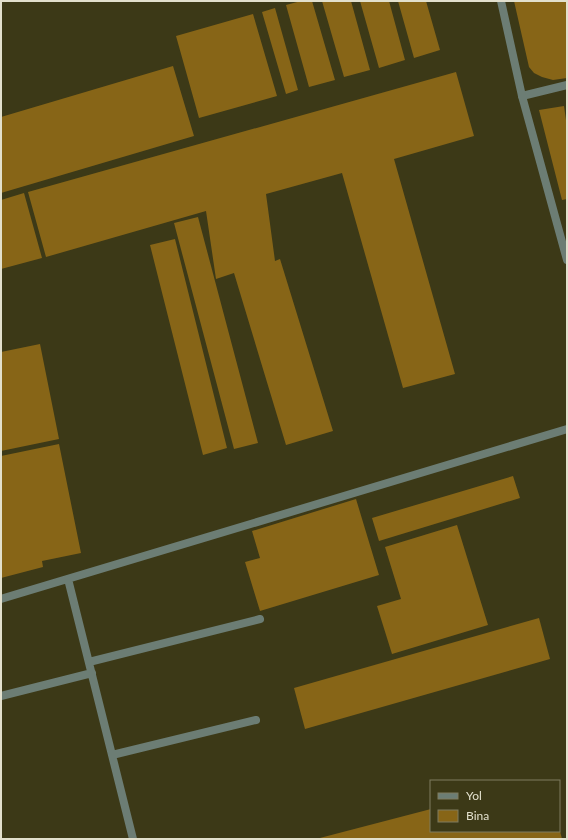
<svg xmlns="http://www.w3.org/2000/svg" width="568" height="840" font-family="Lato,sans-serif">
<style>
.building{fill:#876517}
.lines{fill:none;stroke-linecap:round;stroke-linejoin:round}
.minor{stroke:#6c7d74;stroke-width:8}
.tertiary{stroke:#6c7d74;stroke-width:8}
</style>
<rect width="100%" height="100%" fill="#3c3917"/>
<path class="building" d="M301,1H312L335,80L309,87L286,5Z
M322,1H351L370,70L344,77Z
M360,1H389L405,60L379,68Z
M398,1H426L440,50L414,58Z
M514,1H567V78L553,80L542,77L534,73L529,67Z
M275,8L298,90L286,94L262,12Z
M253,14L277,96L199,118L176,36Z
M173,66L194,136L1,193V117Z
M456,72L474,136L394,159L455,374L403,388L342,173L266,194L275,261L280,259L333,431L286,445L234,273L216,279L206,211L46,257L28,192Z
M564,106L567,127V199L562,200L539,110Z
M24,193L42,258L1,269V200Z
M198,217L258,443L234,449L174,223Z
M175,239L227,448L203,455L150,245Z
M40,344L59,439L1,451V352Z
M59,444L81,553L42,561L43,567L1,578V456Z
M513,476L520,498L379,541L372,518Z
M356,499L379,575L260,611L245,562L260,558L252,531Z
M457,525L488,625L392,654L377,606L401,599L385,547Z
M539,618L550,659L305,729L294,688Z
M431,809V831H560L562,839H316Z"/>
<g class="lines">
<path class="minor" d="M522,96L567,85
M68,579L133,839
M1,599L567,429
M89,662L260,619
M1,696L92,673
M112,755L256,720"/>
<path class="tertiary" d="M501,1L522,96L567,260"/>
</g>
<rect width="568" height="840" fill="none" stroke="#e2e0cd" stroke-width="4"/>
<rect x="430" y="780" width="130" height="52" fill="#3c3917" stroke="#7e7c60"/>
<rect x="438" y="793" width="20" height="6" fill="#6c7d74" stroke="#7e7c60"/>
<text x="466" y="800" font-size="12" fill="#e2e0cd">Yol</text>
<rect x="438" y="810" width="20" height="12" fill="#876517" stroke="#7e7c60"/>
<text x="466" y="820" font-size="12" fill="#e2e0cd">Bina</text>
</svg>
